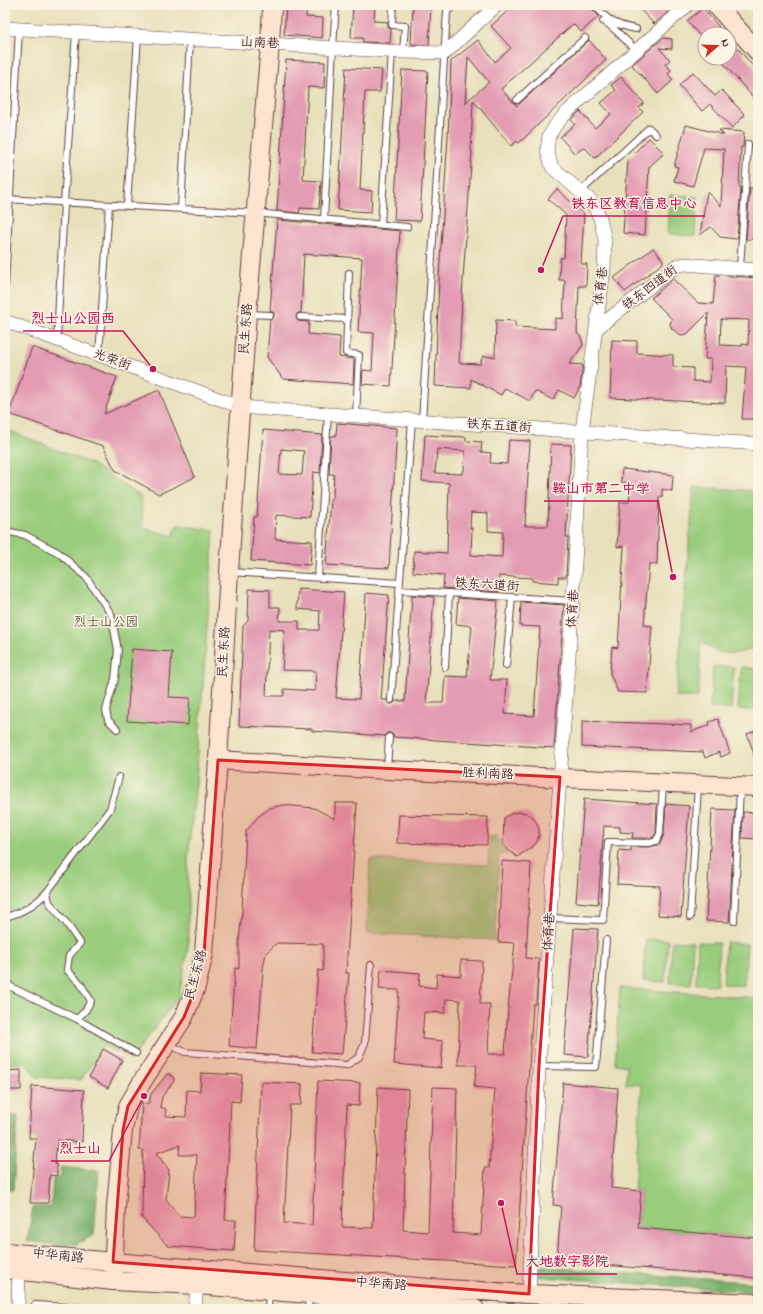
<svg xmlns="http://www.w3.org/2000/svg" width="763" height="1314" font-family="'Indie Flower','LXGW WenKai TC',sans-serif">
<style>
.green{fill:#99cc7c;stroke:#727654}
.forest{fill:#7ab06c;stroke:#62684c}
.building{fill:#e39cb3;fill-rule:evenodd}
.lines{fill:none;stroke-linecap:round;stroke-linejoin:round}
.lane-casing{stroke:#623c41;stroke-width:8}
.street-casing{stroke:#623c41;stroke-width:14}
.secondary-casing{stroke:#623c41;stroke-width:20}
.lane{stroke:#fff;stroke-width:6}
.street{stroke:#fff;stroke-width:13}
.secondary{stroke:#fde4d1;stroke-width:18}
.marked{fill:#d62828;fill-opacity:0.2;stroke:#d62828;stroke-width:3;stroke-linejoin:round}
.labels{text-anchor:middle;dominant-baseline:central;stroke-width:3;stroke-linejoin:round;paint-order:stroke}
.street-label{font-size:13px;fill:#4a1f2b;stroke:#fcf5e5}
.park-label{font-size:13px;fill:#625343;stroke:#fcf5e5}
.leader{fill:none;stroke:#c2185b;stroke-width:1.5}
.callout-dot{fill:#c2185b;stroke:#fcf5e5;stroke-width:1.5}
.callout-label{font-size:14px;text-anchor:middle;font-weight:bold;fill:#c2185b;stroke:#fcf5e5;stroke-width:3;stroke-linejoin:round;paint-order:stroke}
</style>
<rect width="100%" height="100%" fill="#fcf5e5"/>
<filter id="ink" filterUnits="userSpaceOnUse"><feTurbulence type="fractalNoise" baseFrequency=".025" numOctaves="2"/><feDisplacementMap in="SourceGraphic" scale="8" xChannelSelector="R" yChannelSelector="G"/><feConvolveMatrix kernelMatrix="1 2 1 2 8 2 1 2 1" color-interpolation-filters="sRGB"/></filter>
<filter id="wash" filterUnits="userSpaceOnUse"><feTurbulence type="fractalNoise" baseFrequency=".012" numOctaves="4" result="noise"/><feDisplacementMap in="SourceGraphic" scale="16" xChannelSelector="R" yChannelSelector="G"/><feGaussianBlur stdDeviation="0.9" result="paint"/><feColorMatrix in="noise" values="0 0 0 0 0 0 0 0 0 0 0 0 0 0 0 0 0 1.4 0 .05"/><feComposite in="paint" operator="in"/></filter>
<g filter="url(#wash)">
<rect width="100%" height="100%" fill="#e8e0bb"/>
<path class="green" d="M670,195L697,197L695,236L668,234Z
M5,429L92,464L141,497L143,528L173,536L177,525L214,530L196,782L188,857V948L179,996L136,1053L128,1056L103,1046L81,1080L37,1077L25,1063L5,1064Z
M694,487L758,491V645C745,654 724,657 710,648C706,646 704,642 701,640L698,697H676Z
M713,666L734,667L731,709L710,708Z
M741,667L758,669V711L738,709Z
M497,836L507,854H499L495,940L367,933L370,859L488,865L490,837Z
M646,939L668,940L665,982L643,980Z
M672,941L693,942L691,984L670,983Z
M698,942L719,943L717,985L696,984Z
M726,942L747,944L744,986L723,984Z
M620,988L758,998V1238L638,1228L641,1191L634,1190L642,1085L626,1084L627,1066L615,1064Z"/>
<path class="forest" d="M5,1115L18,1116L13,1190L5,1189Z
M61,1167L99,1171L94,1235L77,1244L57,1245L27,1241L33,1207H51L53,1179H59Z
M532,1266L758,1283V1292L540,1277Z"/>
<g id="blocks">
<path class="building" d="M286,5H307L306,17L323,18L322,38L284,35Z
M353,5H375L374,21L388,22V27L391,29L390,43L363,42V38H351Z
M413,5H431L429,45L411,44Z
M514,5H590L591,8L599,16L581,32L573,24L501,89L517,106L589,40L606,60L519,143L517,141L511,146L473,100L471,150L472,151L463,279L459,363L480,364L483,356L495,357L496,320L515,321V327L555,329V318L563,319L565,280H559L560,258H564L566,215L548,199L557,189L584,214L581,264H587L586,286H579L577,333L581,337L583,345L569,364L583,365L580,387L574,398L559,390L553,400L535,391L530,401L505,388L501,395L471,379V388L435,386L439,277L448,137L451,61L478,40L495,62L511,48L491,26ZM468,57L489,82L465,103Z
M636,5H676L654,24Z
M703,8L719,27L711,34H705V42L687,21Z
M663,38L672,39V49L659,48L670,60L665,64L671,70L668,74L673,80L658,94L632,65Z
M729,38L758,72V103L719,58H729Z
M286,60L325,62L324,88L308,87L303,180L321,181L319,209L300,208L299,213L277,211Z
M346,68L382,70L380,92H365L360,190L372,191L371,212L338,210Z
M402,70L428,71L420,221L394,220Z
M693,72L715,96L722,90L745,115L732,128L710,104L702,111L679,85Z
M621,77L644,103L639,108L643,112L595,158L584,147L575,154L560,137L575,124L571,120L580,111L595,128L611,114L601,103L616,90L611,85Z
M686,125L724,135L719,130L744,132L743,147H741L739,188H741L737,239L720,237L711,227L700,235L707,192L721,206L724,149L704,148L693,186L674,181L678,167L674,166Z
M649,138L664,153L649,167L645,235L623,233L628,159Z
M750,188H758V240L746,239Z
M277,220L400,231L391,386L362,384L363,370L372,371L374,333L358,332L362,258L304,254L301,313H298L296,316L298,321L309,322L308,334L340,337L339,357L354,359L353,384L283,379L267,357L270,319H272L274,316V313L270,311Z
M653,248L663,260V263L625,292L614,278Z
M716,275L758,278V419H742L746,367L726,366L725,403L610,398L612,340L637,341V353L673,355V367L693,368V381L710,382L711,359H705L708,313L687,334L681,335L672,329L670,324L672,319L651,298L673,279L698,303L713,304ZM721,319L749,320L748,345L742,344V346L720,345Z
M32,347L117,377L104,414L159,390L195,477L159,494L115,470L103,446L9,414Z
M337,423L397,428L389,568L326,565L331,499H333L334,474H329L331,436H336Z
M263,430L322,435L320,473L313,472L310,517L276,515L275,539L312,541L310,565L251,561L254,517H257ZM281,449L304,451L302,475L279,474Z
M425,435L466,437V441L482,442L481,452L491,453L490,463L507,464L509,440L530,441L525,526H548L551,444L571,445L566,537H568L566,577H558V583L532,581V578L499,576L498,592L443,588L444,575L413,572L414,551L447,553L449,483L422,481ZM437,449L465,451L464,471H462V474L435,473ZM471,512L488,513V531L503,532L502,557L471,555L472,528H470Z
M622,469L673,475L672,491L662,489V497H659L657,564H649L644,625L652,626L647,693L618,692L610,674L612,647L618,648L624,546L617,547L620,502H629L631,483L621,482Z
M249,589L270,590V607H280L279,621H299V630H319L320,611L297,609L298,589L344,592L336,698L359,699L366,593L389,595L381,700H387L388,703L391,704L394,703L395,701H405L412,595L434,597L426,703H443L445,676L467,677L472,626L456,624L458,598L498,601L490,680H507L505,714L534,716L540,627L520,626L521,602L564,605L554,748L393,737V735L390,733H387L385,736L312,731V729L239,726L243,626L248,621ZM269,629L285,630L282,670L316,671L315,691L284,689V696H266Z
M132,649L172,652L169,697L190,698L188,725L127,721Z
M718,719L730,753L721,757L719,752L705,758L703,752L582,747V721L691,725V732L710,725L709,722Z
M758,730V762H757L747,734Z
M584,799L657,804L656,833L653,837L649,838H632L633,833L620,832V827L604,826L598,904L576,902Z
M335,803H357L346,973H349L342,1054L312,1052L318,970L323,971V944L277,943L266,953L263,969L257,1049L229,1046L235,968L239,969V941L242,911L246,831L258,817L270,808L283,805L314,808L335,819Z
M666,804L689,806L681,917L658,915L660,886L617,884L619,850L631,851V847H650L660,844L664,834Z
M712,809L735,810L729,922L706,921Z
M519,812L526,813L532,816L536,822L539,828V835L537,842L532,847L517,857L503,845L504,818L512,813Z
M743,812L758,813V839L742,838Z
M399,815L488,817L487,845L397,843Z
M502,861L531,863L526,958L539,959L536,1004H533L516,1265L254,1250L261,1082L302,1084L301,1105H290L284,1223L312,1225L318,1081L360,1083L359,1106L347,1105L342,1227L373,1228L378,1087L408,1089L403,1230L428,1232L433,1087L457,1088L453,1233L481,1235L485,1168H489L495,1089L474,1087L477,1065H458L460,1000L446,999L445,1013L424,1012L422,1039L443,1041L441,1068L394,1064L399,990L379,989L381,970L420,973L419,986L436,988L437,974L461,976V960L482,961L480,1004H490L488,1054H505L508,1008L515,943L498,942Z
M574,928L598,929L588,1057L564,1055Z
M103,1049L122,1060L108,1088L89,1077Z
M21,1070V1090H5V1071Z
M168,1073L174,1078V1081L162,1097L160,1107L166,1109L165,1116L186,1117L187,1090L200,1091L201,1073L242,1075L240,1102L231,1101L225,1220H236L234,1251L168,1246L142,1218L143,1150H139L142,1104L149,1103L151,1094ZM180,1145L179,1155H197L194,1217L179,1216L166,1199L169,1170L156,1153Z
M563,1083L618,1088L611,1188L641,1191L638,1228L758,1238V1278L557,1261L561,1206L553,1205Z
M32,1086L84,1090L82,1142L57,1140L55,1164L57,1165V1176L50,1175L48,1203H30L36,1138H29Z"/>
</g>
</g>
<g filter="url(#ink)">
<use href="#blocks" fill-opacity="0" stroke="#623c41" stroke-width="1"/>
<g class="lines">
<g class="lane-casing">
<path id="lane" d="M393,5L392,25L405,26L403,52
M594,5C609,21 614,25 636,29
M603,21H604L612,27L636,50
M517,100L585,38
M580,192L649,128L656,135
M5,199L255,213L407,227
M127,206L138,36
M181,209L190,39
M324,219L333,47L336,5
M381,224L392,51
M740,268L748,144
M349,273L346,353L359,355L356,416
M5,285L19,29
M249,314L270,315
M300,317L348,319
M57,340L64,203L76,32
M99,355L109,205
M422,421L447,11L457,5
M5,531L25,535L59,553L86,577L111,614L118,650L115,679L106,710L108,720L117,729
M230,572L400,583
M318,577L328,414
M399,590L573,601
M506,665L512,597
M445,667L449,593
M391,700L412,420
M387,769L389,737
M5,917C22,913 35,905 47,892
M690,917L698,786
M550,918L603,920L608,842L650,843L656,841L660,834L663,784
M734,921L740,788
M5,968L9,986
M5,984L77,1019L136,1053
M77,1019L85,1011L91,1001L80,983L67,970L69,956L80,943L67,924L49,902L47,892L110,809L119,777
M168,1044L185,1052L347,1065L359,1057L365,1043L371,965
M539,1066L596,1067L606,940
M35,1309V1305L98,1309
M268,1309L269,1292
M308,1309L309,1295"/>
</g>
<g class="street-casing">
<path id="street" d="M5,28L403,52L445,53L497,5
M5,321L241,407L328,414L758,444
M596,329L676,266L684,264L758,270
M529,1294L539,1066L573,601L582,431L604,269L605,240L600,218L592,202L552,167L547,150L549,136L555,126L568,111L688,5
M18,1309L19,1270
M195,1309L197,1285"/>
</g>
<g class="secondary-casing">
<path id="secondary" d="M716,5L758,52
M218,760L387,770L758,787
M5,1252L113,1262L431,1288L529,1294L758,1303
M5,1269L113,1281L197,1285L309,1294L430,1306L475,1309
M113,1281L116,1206L123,1130L128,1106L142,1082L184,1017L196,987L204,954L218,760L229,571L247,314L270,44L272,5"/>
</g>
<use href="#lane" class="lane"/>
<use href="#street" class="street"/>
<use href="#secondary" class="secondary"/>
</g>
</g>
<path class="marked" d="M218,760L560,777L539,1066L529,1294L113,1262L123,1130L128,1106L184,1017L196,987L204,954Z"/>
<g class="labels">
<g class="street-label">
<text transform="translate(260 43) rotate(3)">山南巷</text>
<text transform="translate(601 286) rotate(-83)">体育巷</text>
<text transform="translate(650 288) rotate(-37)">铁东四道街</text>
<text transform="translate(246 329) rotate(-86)">民生东路</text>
<text transform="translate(112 360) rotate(20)">光荣街</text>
<text transform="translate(499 426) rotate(4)">铁东五道街</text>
<text transform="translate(487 585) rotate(4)">铁东六道街</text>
<text transform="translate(573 609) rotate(-86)">体育巷</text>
<text transform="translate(224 652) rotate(-87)">民生东路</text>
<text transform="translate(488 774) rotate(2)">胜利南路</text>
<text transform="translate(549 932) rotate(-86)">体育巷</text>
<text transform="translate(196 975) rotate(-75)">民生东路</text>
<text transform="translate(58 1256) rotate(6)">中华南路</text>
<text transform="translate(381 1284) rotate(5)">中华南路</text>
</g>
<g class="park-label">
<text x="106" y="622">烈士山公园</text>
</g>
</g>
<path class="leader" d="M541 270L563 216H705M153 369L123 331H23M673 577L658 501H544M144 1096L109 1161H51M501 1203L517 1274H617"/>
<g class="callout-dot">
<circle cx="541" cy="270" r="4"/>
<circle cx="153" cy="369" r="4"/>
<circle cx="673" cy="577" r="4"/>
<circle cx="144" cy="1096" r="4"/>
<circle cx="501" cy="1203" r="4"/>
</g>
<g class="callout-label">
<text x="634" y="208">铁东区教育信息中心</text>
<text x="73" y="323">烈士山公园西</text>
<text x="601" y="493">鞍山市第二中学</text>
<text x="80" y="1153">烈士山</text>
<text x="567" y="1266">大地数字影院</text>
</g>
<rect width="763" height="1314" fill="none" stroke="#fcf5e5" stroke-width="20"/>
<g transform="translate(717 46) rotate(70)"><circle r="19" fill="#fcf5e5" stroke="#b59f9b"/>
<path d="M0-3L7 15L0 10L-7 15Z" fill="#c8321e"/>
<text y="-6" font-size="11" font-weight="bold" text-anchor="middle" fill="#4a1f2b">N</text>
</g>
</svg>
